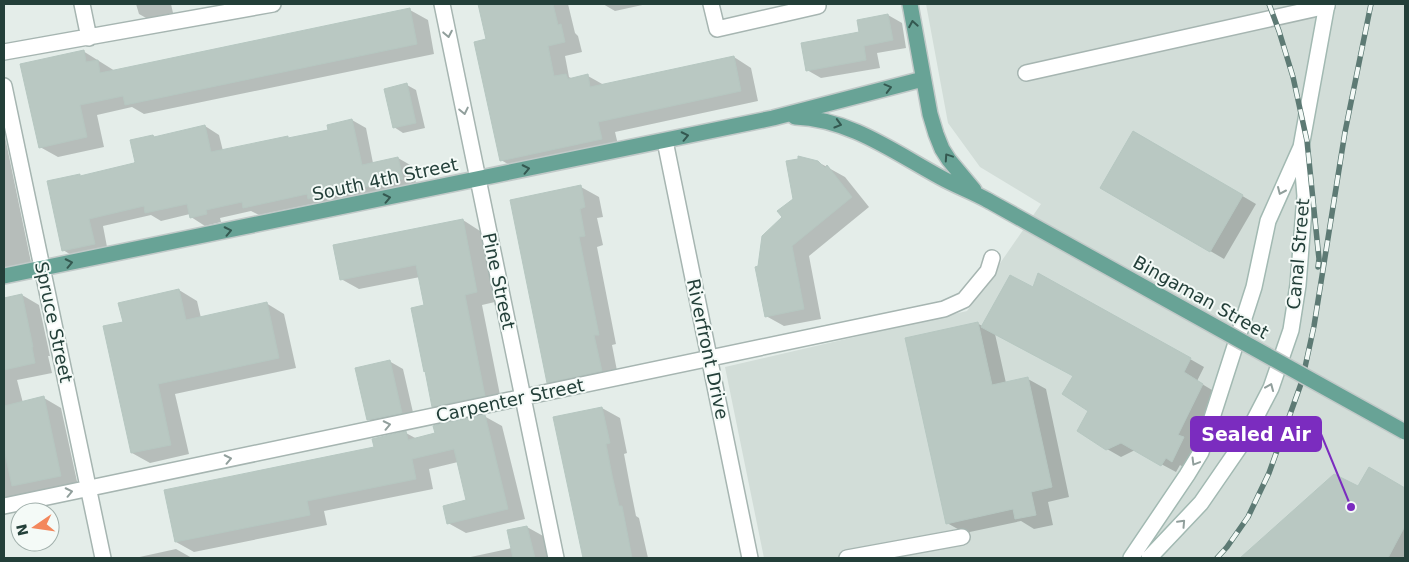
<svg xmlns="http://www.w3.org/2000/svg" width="1409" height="562" font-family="'DejaVu Sans',sans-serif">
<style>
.built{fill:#d2ddd8}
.shadow{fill:#0003}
.building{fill:#b9c8c2;stroke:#b6c7c1}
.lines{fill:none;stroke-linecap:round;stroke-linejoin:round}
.street-casing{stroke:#a6b5b1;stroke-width:18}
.secondary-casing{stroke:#a2b9b2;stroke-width:18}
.primary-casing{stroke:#c1c9c8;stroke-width:18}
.street{stroke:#fff;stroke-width:15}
.secondary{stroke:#fff;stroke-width:15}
.primary{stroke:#68a396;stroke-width:15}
.rail-casing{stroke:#5d7a74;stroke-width:5.5}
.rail{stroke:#f4faf7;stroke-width:4;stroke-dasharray:11;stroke-linecap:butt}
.primary-bridge-casing{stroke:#c1c9c8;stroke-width:18;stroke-linecap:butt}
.primary-bridge{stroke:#68a396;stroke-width:15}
.oneway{stroke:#345850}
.oneway2{stroke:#919f9c}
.labels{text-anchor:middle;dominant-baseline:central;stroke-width:4;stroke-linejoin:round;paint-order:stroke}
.street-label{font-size:18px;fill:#233f39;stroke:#f4faf7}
.leader{fill:none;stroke:#7b2cbf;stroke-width:2}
.callout-dot{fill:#7b2cbf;stroke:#f4faf7;stroke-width:2}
.callout{fill:#7b2cbf;stroke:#7b2cbf;stroke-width:2}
.callout-label{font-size:19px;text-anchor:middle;font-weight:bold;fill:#fff}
</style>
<rect width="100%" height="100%" fill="#e4ede9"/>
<path class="built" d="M926,4H1405V558H764L725,367L967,311L1041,204L980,167L948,123Z"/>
<path class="shadow" d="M136,4H171L173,13L148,19L139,14Z
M484,4H568L575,33L578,36L582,52L565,56L569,77L573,79L588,76L604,85L734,57L751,68L758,101L615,132L619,149L518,170L501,160L488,40L480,5Z
M603,4H647L615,11Z
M410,10L428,20L434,54L144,114L132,107L97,115L104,147L58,157L40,147L83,51L115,71Z
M888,15L902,23L906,48L877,53L880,68L821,78L807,70Z
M407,85L416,90L425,128L403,133L394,127Z
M352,120L366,128L373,163L398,158L412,166L417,187L323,206L317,203L259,215L251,211L220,218L221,222L205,226L191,217L190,214L161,221L151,215L103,226L108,252L78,259L63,250L80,176L82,177L135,165L153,136L156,138L205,126L219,135L223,151L288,138L290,139L330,131Z
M4,132L32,267L4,273Z
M1134,132L1256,204L1224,259L1102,188Z
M818,162L845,177L869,207L809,256L821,319L784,326L766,316L759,267L794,199Z
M581,187L599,197L603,217L597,218L603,245L597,247L616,344L612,345L619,381L566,392L548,382Z
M463,220L480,231L495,302L482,305L502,405L451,416L433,406L427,372L425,371V306L420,277L359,289L341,279Z
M179,290L197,301L201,318L266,303L284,314L296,368L175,394L189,454L150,463L132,453L124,323Z
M22,295L39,305L50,356H48L52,373L17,380L23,403L44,398L61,408L78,486L4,509V299Z
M977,323L982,326L1190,359L1204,367L1197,381L1217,393L1191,443L1197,446L1186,469L1180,465L1176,472L1135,450L1121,457L1107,449L1075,376L995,334L1006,383L1028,379L1046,389L1069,497L1048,502L1053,525L1034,529L1021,521L965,533L947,523Z
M389,361L403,369L415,421L382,427L368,419Z
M602,408L620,418L627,453L624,454L630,486L636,516L639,518L648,558H584L554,418Z
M484,416L502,426L525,519L466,533L448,523L467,501L458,462L429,469L433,489L324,511L327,525L194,552L176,542L406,433L417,439L436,434Z
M1369,468L1405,489V558H1243L1246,555L1358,488Z
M527,527L545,537L550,558H466L512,548Z
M176,549L192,558H135Z"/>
<path class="building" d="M478,4H553L558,25L561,24L565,42L548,46L554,76L566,74L568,79L588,74L590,87L734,56L741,91L598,122L602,139L500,161L474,42L486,39Z
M410,8L417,44L125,105L123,96L80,105L87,137L39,148L20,64L84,50L86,62L98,60L100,73Z
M888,14L893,40L864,46L866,60L806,71L801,43L859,32L857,20Z
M407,83L416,123L393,128L384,89Z
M352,119L362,165L398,157L403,179L308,199L307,194L243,208L242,202L206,210L207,214L190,218L187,204L145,213L144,206L89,219L95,244L62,251L47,181L80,174V176L134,163L135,162L130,140L153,135L154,137L205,125L211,152L288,136V138L328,130L327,125Z
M1133,131L1243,195L1210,252L1100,188Z
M798,156L818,161L825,168L827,165L852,197L792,246L804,309L765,317L755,267L758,266L762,236L782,217L777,211L793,199L786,161L798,159Z
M581,185L585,207L580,209L585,236L579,237L599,335H594L602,371L547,383L510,200Z
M463,219L477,292L465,295L485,396L432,407L425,371L424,372L411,308L424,305L416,265L340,280L333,245Z
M1038,273L1191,358L1184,372L1203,384L1178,435L1184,437L1172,462L1166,458L1161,466L1121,443L1106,450L1077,431L1088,411L1062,394L1073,376L981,327L1010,275L1033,287Z
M179,289L186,320L267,302L279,358L158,384L171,445L131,453L103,326L123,322L118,303Z
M22,294L33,347H32L35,363L4,370V298Z
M978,322L992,385L1028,377L1052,487L1031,492L1036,515L1015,519L1013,509L946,524L905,338Z
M390,360L402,413L367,420L355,368Z
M44,396L61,476L12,486L4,449V406Z
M602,407L610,443L606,444L612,475L619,506H622L632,558H583L553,417Z
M485,415L508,509L447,524L443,506L466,500L454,449L412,459L416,479L307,501L310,515L175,542L164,490L374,447L372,439L406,431L408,440L435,433L433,426L436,425Z
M1369,467L1405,488V526L1388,558H1240L1334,474L1358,486Z
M527,526L535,558H513L507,530Z"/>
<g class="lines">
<g class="street-casing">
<path id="street" d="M82,4L89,38
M442,4L556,558
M711,4L717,29L818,6L817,4
M4,52L273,4
M1026,73L1327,6
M4,86L103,558
M665,141L750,558
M4,506L944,309L964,300L988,271L992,258
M847,558L962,537"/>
</g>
<g class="secondary-casing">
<path id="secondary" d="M1131,558L1187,475L1201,452L1254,287L1268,221L1301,147L1327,4
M1149,558L1201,503L1243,442L1271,388L1291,330L1298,285L1305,196L1301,148"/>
</g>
<g class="primary-casing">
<path id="primary" d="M910,4L930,114L936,134L942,149L949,160L974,190
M795,117C850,119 894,152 940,177C956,186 973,192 989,201
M4,276L773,118L923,79"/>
</g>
<use href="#street" class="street"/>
<use href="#secondary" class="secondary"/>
<use href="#primary" class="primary"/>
<g class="rail-casing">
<path id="rail" d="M1269,4L1279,31L1293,77L1307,141L1319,259L1318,267
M1217,558L1227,547L1248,517L1269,473L1302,381L1314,326L1345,132L1371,4"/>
</g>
<use href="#rail" class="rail"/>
<g class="primary-bridge-casing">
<path id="primary-bridge" d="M989,201L1405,432"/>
</g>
<use href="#primary-bridge" class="primary-bridge"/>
</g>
<defs><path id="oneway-chevron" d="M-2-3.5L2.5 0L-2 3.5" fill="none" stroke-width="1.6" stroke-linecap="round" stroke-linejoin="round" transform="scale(1.25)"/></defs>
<g class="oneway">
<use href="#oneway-chevron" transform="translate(913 24) rotate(-100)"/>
<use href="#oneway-chevron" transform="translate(888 88) rotate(-15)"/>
<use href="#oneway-chevron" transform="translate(838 124) rotate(16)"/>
<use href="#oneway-chevron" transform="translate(685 136) rotate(-12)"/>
<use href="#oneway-chevron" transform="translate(948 157) rotate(-124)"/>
<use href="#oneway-chevron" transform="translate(526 169) rotate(-12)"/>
<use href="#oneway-chevron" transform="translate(387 198) rotate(-12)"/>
<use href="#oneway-chevron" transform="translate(228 231) rotate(-12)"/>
<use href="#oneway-chevron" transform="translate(69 263) rotate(-12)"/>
</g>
<g class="oneway2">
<use href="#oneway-chevron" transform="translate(448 34) rotate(79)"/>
<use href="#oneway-chevron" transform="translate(464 111) rotate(78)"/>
<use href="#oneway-chevron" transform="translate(1281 191) rotate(114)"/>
<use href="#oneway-chevron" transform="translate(1270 387) rotate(-67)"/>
<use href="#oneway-chevron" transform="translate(387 425) rotate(-12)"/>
<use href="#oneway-chevron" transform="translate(228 459) rotate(-12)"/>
<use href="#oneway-chevron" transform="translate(1195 462) rotate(121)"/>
<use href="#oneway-chevron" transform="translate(69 492) rotate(-12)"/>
<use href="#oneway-chevron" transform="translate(1182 523) rotate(-47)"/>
</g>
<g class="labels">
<g class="street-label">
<text transform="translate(385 179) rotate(-12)">South 4th Street</text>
<text transform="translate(1298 254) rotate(-85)">Canal Street</text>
<text transform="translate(499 281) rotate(78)">Pine Street</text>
<text transform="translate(1201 297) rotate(29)">Bingaman Street</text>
<text transform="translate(54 322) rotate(78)">Spruce Street</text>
<text transform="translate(708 349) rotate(78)">Riverfront Drive</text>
<text transform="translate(510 400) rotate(-12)">Carpenter Street</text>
</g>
</g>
<path class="leader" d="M1351 507L1321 434"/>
<circle class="callout-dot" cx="1351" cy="507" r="5"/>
<rect class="callout" x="1191" y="417" width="130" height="34" rx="5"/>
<g class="callout-label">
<text x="1256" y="441">Sealed Air</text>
</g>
<rect width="1409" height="562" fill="none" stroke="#233f39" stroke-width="10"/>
<g transform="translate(35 527) rotate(257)"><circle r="24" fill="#f4faf7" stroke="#a0afab"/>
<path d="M0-4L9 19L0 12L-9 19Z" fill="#f3875c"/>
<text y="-8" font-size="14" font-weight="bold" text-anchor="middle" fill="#233f39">N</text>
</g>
</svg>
